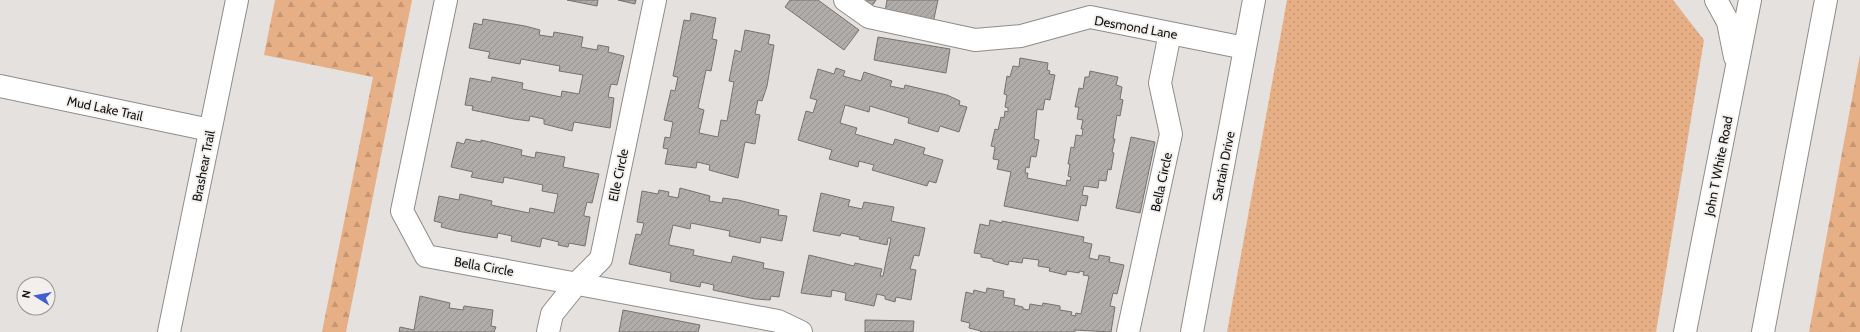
<svg xmlns="http://www.w3.org/2000/svg" width="1860" height="332" font-family="Cabin,sans-serif">
<style>
.green{fill:url(#green-dots)}
.forest{fill:url(#forest-firs)}
.building{fill:url(#building-hatch);stroke:#757270}
.lines{fill:none;stroke-linecap:round;stroke-linejoin:round}
.minor-casing{stroke:#908c8a;stroke-width:24}
.major-casing{stroke:#908c8a;stroke-width:24}
.minor{stroke:#fff;stroke-width:22}
.major{stroke:#fff;stroke-width:22}
.labels{text-anchor:middle;dominant-baseline:central;stroke-width:3.5;stroke-linejoin:round;paint-order:stroke}
.street-label{font-size:13px;fill:#151413;stroke:#f2efec}
</style>
<defs>
<pattern id="green-dots" width="8" height="8" patternUnits="userSpaceOnUse"><rect width="8" height="8" fill="#e7af85"/><path d="M2 2h.1M6 6h.1" fill="none" stroke="#c59672" stroke-width="1.8" stroke-linecap="round"/></pattern>
<pattern id="forest-firs" width="22" height="20" patternUnits="userSpaceOnUse"><rect width="22" height="20" fill="#e7af85"/><path d="M5 1l3.5 6h-7zM16 11l3.5 6h-7z" fill="#c59672"/></pattern>
<pattern id="building-hatch" width="6" height="6" patternUnits="userSpaceOnUse"><rect width="6" height="6" fill="#b0aca9"/><path d="M-1 1l2-2M0 6l6-6M5 7l2-2" fill="none" stroke="#969391"/></pattern>
</defs>
<rect width="100%" height="100%" fill="#e5e1df"/>
<path class="green" d="M1287,0H1673L1704,40L1656,332H1227Z"/>
<path class="forest" d="M275,0H412L346,332H322L373,77L264,55Z
M1860,55V332H1809Z"/>
<path class="building" d="M567,0H598L597,6Z
M618,0H636L635,4Z
M790,0H818L859,30L844,50L785,7Z
M858,0H876L870,9Z
M887,0H938L933,23L885,12Z
M691,13L716,18L712,39L717,40L711,71L706,70L698,108L704,110L699,133L718,137L721,120L727,121L734,82L729,81L735,50L741,52L745,30L770,35L768,44L774,45L767,86L762,101L758,100L755,114L760,115L755,144L745,142L738,178L709,170L710,165L697,162L696,168L665,164L668,149L663,148L665,137L670,138L673,122L664,120L671,90L675,91L678,77L673,76L684,20L690,21Z
M483,19L525,26L540,30L539,35L553,37L554,32L583,37L581,47L597,50L598,45L609,47L608,52L624,56L617,85L611,84L608,97L614,98L610,128L574,122L572,131L544,124V119L530,116L529,121L514,119L472,110L473,106L465,105L470,78L491,82L492,77L523,83L522,89L561,97L562,91L579,94L583,75L559,71L560,66L521,59L520,64L488,58L490,52L469,48L474,23L482,25Z
M878,37L950,49L946,73L874,60Z
M1020,58L1048,63L1047,70L1050,71L1049,74L1055,75L1050,100L1045,99L1043,110L1037,109L1034,139L1039,140L1036,157L1031,156L1029,168L1026,167L1025,173H1028L1027,178L1066,186L1067,180L1070,181L1071,177L1068,176L1070,164H1068L1071,147L1074,148L1076,135L1082,136L1083,129H1081L1083,120L1077,119L1079,107H1075L1079,88L1083,89L1085,77H1089L1090,71L1118,77L1116,85L1122,87L1120,99L1123,100L1120,116L1117,115L1113,139H1115L1112,152L1114,153L1111,170L1108,169L1106,181L1099,180L1098,188L1084,186L1082,195L1088,196L1086,206L1081,205L1078,221L1004,206L1011,172L997,169L999,160L993,159L995,147L991,146L995,129L998,130L1001,117L1004,118L1005,111L1008,112V108L1005,107L1007,95L1004,94L1007,76L1010,77L1013,66L1019,67Z
M836,68L845,71L843,76L861,81L864,72L892,81L890,86L904,89L905,85L947,95L960,101L959,105L967,107L959,132L940,126L938,132L908,123L909,118L870,106L869,112L845,105L840,123L857,128L855,134L893,145L895,139L925,148L923,154L943,160L936,183L929,181L927,186L872,170L874,165L859,161L858,167L829,159L832,150L798,140L806,111L813,113L817,100L810,98L818,69L834,74Z
M1131,137L1155,142L1140,213L1116,208Z
M466,139L481,142V140L522,150L521,155L535,158L536,152L565,157L563,167L599,174L592,203L587,202L584,214V216L590,217L585,246L569,243L568,247L558,245L559,242L542,238L540,247L511,241L512,236L498,233L497,238L457,231L441,227L442,223L434,221L439,196L459,200L460,194L492,201L491,205L529,213L530,208L554,213L558,194L542,191L543,185L504,177L503,183L471,177L473,172L451,167L457,142L464,144Z
M680,188L710,196L709,201L722,203L723,198L738,200L779,210L778,215L787,216L782,241L761,237L760,243L729,236L730,231L691,223L690,229L673,225L669,242V245L694,250L693,255L731,263L733,256L764,263L763,268L784,272L779,297L771,296L770,300L755,299L713,290L714,285L701,282L700,287L670,281L671,273L629,264L636,234L641,235L644,223L637,222L642,191L658,194L659,190L669,192L668,196L678,198Z
M821,193L850,200L848,206L862,209L864,202L894,207L891,221L925,228L919,256L914,255L910,269L916,270L911,300L896,297L895,302L885,299V296L877,294L874,306L845,300L846,293L832,290L831,297L801,293L809,255L854,266L855,263L882,269L880,276H883L891,238H888L887,245L859,239L860,237L841,233L840,236L813,231Z
M990,220L1002,223V221L1084,237L1083,242L1092,244L1089,258L1098,260L1099,255L1110,257L1109,262L1124,265L1117,294L1113,293L1110,306L1115,307L1111,332L1075,330V332H980L981,331L969,328L970,323L961,321L966,292L973,294L974,290L986,293L987,288L1004,291L1003,297L1015,299L1014,305L1023,307V309L1029,310L1030,304L1042,306L1043,303L1060,306V310L1072,312L1071,315L1075,316L1076,313L1081,314L1089,276L1083,275L1084,272L1080,271L1079,273L1067,271L1066,275L1049,271L1050,268L1038,266L1039,260L1023,258L1022,263L1009,261L1008,265L993,261V259L981,257V254L974,253L980,224L989,226Z
M420,296L450,303L449,308L463,310L464,306L493,310L491,326L496,327L494,332H399L400,327L414,330Z
M623,310L700,325L698,332H619Z
M865,320L914,321L913,332H865Z"/>
<g class="lines">
<g class="minor-casing">
<path id="minor" d="M446,0L402,211L426,256L778,321L801,332
M845,0L869,17L975,40L1021,36L1090,17L1245,48
M0,86L210,130
M169,332L237,0
M548,332L552,314L577,283L601,259L655,0
M1128,332L1171,134L1160,83L1170,33
M1192,332L1254,0"/>
</g>
<g class="major-casing">
<path id="major" d="M1716,0L1728,22L1735,57
M1685,332L1750,0
M1763,332L1826,0"/>
</g>
<use href="#minor" class="minor"/>
<use href="#major" class="major"/>
</g>
<g class="labels">
<g class="street-label">
<text transform="translate(1136 27) rotate(10)">Desmond Lane</text>
<text transform="translate(105 108) rotate(12)">Mud Lake Trail</text>
<text transform="translate(203 166) rotate(-79)">Brashear Trail</text>
<text transform="translate(1223 166) rotate(-79)">Sartain Drive</text>
<text transform="translate(1718 166) rotate(-79)">John T White Road</text>
<text transform="translate(618 175) rotate(-78)">Elle Circle</text>
<text transform="translate(1161 182) rotate(-78)">Bella Circle</text>
<text transform="translate(484 266) rotate(10)">Bella Circle</text>
</g>
</g>
<g transform="translate(36 296) rotate(281)"><circle r="19" fill="#f2efec" stroke="#9a9795"/>
<path d="M0-3L7 15L0 10L-7 15Z" fill="#405ed1"/>
<text y="-6" font-size="11" font-weight="bold" text-anchor="middle" fill="#151413">N</text>
</g>
</svg>
